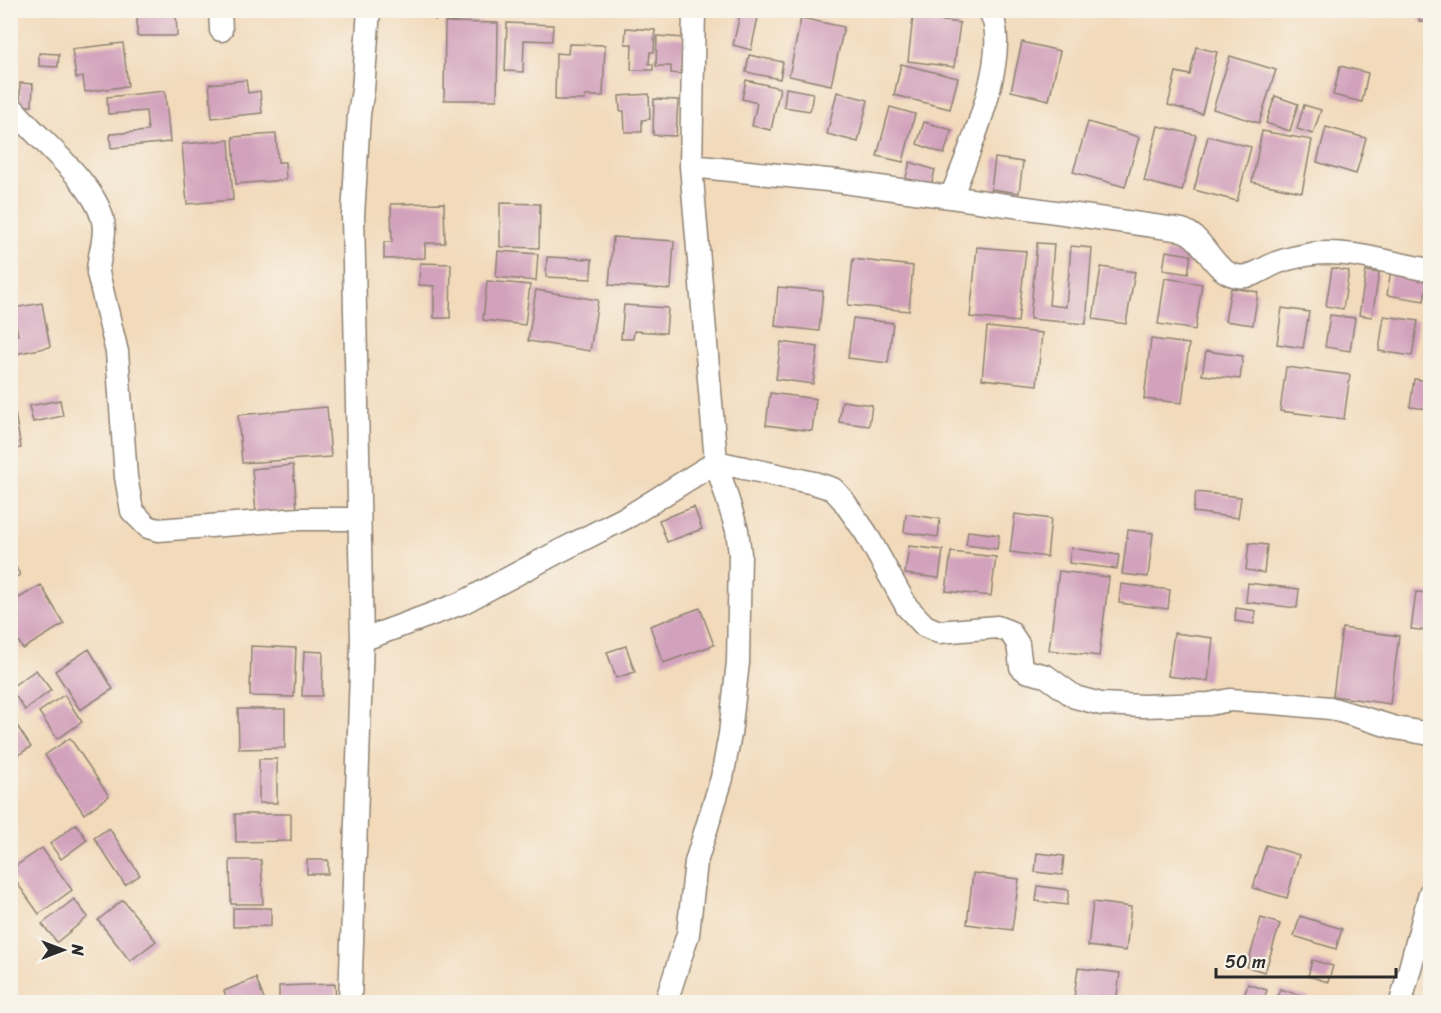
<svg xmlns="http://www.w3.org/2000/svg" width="1441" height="1013" font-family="Sriracha,sans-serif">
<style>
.building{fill:#d2a1bc}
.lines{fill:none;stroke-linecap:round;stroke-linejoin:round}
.minor-casing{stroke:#8e8273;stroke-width:25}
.minor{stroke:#fff;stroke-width:22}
</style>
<rect width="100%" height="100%" fill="#f7f3e8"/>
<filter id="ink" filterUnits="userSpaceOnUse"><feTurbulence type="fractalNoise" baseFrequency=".0167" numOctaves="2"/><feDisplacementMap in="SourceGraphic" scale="12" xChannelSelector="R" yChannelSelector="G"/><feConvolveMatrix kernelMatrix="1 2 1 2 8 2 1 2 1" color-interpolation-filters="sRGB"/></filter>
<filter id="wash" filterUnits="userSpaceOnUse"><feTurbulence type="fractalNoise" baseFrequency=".008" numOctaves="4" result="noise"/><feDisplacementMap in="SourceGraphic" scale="24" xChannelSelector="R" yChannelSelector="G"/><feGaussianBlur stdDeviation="1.35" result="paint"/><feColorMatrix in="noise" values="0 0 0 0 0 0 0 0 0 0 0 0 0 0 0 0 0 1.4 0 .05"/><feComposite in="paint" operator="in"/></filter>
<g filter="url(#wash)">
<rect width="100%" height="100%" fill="#f2dabb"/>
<g id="blocks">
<path class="building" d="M137,10H176L177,36H137Z
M433,10H483V12L435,20Z
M741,10L759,13L751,50L733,45Z
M1358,10H1377L1375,17Z
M1421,10H1430V24L1419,21Z
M913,17L960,23L954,67L908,61Z
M801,18L844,27L831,85L789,76Z
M445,22L498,23L497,100H444Z
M507,23L553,25L552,41L524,40L523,72L505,71Z
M626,28L655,30L654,52H650L649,64H653V70H631L632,44H625Z
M657,36L684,38L682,74L671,73V66H656Z
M1022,42L1060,51L1049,100L1011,91Z
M123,43L128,86L85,92L83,77L76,78L72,49Z
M569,44L605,45L603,96H585V100H555L556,53L568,54Z
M1196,47L1217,52L1202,114L1168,105L1176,72L1190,75Z
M39,53L59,54L58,67L39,66Z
M749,55L783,62L780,79L746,72Z
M1230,56L1276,70L1259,123L1213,109Z
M901,64L958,78L950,109L894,95Z
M1340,66L1368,73L1362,102L1333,95Z
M246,80L248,93L260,91L262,113L212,118L209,84Z
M746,80L780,88L771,130L752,126L757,103L742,99Z
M20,83L33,84L32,106H20Z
M786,88L813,93L810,111L784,107Z
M165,91L170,142L111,148L110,134L148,131L146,111L108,114L107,97Z
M837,92L868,100L858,142L827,134Z
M649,94L650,119L642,120V132H625L624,111H620L619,96Z
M1275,96L1298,104L1290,131L1266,123Z
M654,99L678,100L676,136L653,135Z
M1304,105L1321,110L1313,134L1297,129Z
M890,107L915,114L903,162L877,156Z
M924,122L952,130L944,154L917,144Z
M1088,122L1139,137L1125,187L1073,172Z
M1158,126L1196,135L1182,191L1144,181Z
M1326,127L1366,138L1356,174L1317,162Z
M1262,131L1312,140L1302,192L1252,182Z
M276,134L278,162H285L286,180L236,184L233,137Z
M1208,136L1251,147L1237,201L1194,190Z
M229,140L233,200L187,204L182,144Z
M995,158L1023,162L1019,193L991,189Z
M910,162L935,170L930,189L905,181Z
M444,203L445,243H425V258L384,259V242H392L391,204Z
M500,203L540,204L539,248L500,247Z
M613,237L674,241L671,289L609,285Z
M1037,243L1054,244L1049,305L1066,307L1071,246L1092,248L1086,324L1030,319Z
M977,247L1026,251L1018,322L970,317Z
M498,251L538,254L536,281L496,277Z
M1166,251L1191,255L1188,274L1163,270Z
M547,257L592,259L591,279L546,277Z
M853,259L913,266L909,311L848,305Z
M420,263L451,264L450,318H434V286L419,285Z
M1101,267L1135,272L1126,324L1093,319Z
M1332,268L1349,271L1343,309L1326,306Z
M1391,270L1428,276L1424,301L1387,295Z
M1366,271L1379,273L1372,317L1359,315Z
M1165,278L1202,284L1195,330L1158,324Z
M487,281L530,285L525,325L483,320Z
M778,287L823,291L819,331L775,326Z
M1231,288L1258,292L1253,325L1225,321Z
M536,290L598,300L590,351L528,341Z
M42,303L50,347L10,355V336L18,335L13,308Z
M624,305L668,308L666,333L634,331L633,339H621Z
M1282,308L1309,312L1303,348L1277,344Z
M1330,315L1355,318L1350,351L1325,347Z
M1384,316L1418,321L1412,356L1379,351Z
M853,318L893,323L888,363L848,358Z
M987,327L1042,333L1037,385L982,379Z
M1151,339L1189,344L1182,403L1144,399Z
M781,342L818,347L813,384L776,379Z
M1206,351L1243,356L1240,379L1202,375Z
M1286,367L1350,375L1344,419L1280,411Z
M1414,379L1430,381V409L1410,407Z
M770,393L816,399L812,431L766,425Z
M60,400L63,416L33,422L29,406Z
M842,401L872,405L869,426L839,422Z
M327,407L331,457L242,463L238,415Z
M15,413L21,448L10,450V414Z
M293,465L297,509L256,513L252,469Z
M1196,492L1241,497L1238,518L1193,512Z
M694,507L702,529L667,542L659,520Z
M906,514L940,519L938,537L904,532Z
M1015,514L1051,519L1047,557L1010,552Z
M1128,530L1153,533L1148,577L1122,574Z
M968,531L999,535L997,549L966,545Z
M1249,543L1267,545L1264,573L1246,570Z
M909,546L943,550L939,578L905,574Z
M1071,548L1119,555L1117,569L1069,563Z
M951,552L996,557L991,596L946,591Z
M15,565L20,575L10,580V567Z
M1059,571L1109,577L1099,656L1049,650Z
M1248,583L1299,589L1297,608L1246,602Z
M1121,584L1170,590L1168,609L1119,603Z
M41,585L64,624L23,649L10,627V603Z
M1416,592L1430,593V631L1411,629Z
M700,608L714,645L663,663L650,626Z
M1236,608L1256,611L1254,624L1235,621Z
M1342,628L1399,636L1390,704L1333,696Z
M1174,633L1213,638L1208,681L1168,676Z
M251,646L296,648L294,697L250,696Z
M626,646L635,672L616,678L607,652Z
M89,649L113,689L80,710L55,671Z
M304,651L323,652L322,696H302Z
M36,670L51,690L25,710L10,688Z
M64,695L82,722L57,739L39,712Z
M238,709H285V748L239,749Z
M10,715L31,747L10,760Z
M70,738L109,796L84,814L45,755Z
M259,759H277V803H259Z
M235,814H291V841L236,842Z
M76,824L87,840L61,859L50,844Z
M109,828L140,875L125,885L94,838Z
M1266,845L1299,855L1287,898L1253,888Z
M42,848L72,890L39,914L10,873V870Z
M1037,853L1064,856L1062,875L1035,872Z
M230,860H261L263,904H231Z
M307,860H328V874H307Z
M973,873L1019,879L1012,930L967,924Z
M1038,886L1069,890L1067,905L1036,901Z
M74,899L88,917L57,942L42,924Z
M123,900L156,941L130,961L98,920Z
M1093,902L1131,907L1126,951L1088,946Z
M233,908H271V926L233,927Z
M1300,916L1342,929L1336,949L1294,936Z
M1261,918L1280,924L1265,972L1247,967Z
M1312,960L1333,966L1328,982L1308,976Z
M1078,968L1120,973L1116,1002L1074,998Z
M256,978L265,1002H228L224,991Z
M335,984L336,1002H279V986Z
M1248,984L1267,990L1263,1002H1242Z
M1280,989L1309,998L1308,1002H1276Z"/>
</g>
</g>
<g filter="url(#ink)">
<use href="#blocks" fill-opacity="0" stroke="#8e8273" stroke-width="1.5"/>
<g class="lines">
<g class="minor-casing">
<path id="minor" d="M220,10L221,30
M10,105C35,137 92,180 102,217C108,236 98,254 98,273L117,352L126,477L132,511L148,527L158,530L300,519H359
M691,166L837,181L1182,230C1205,237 1212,272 1237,276C1251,279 1264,268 1276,263C1286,259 1300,256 1312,254C1350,249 1392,264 1430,270
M951,197C967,157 1014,49 989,10
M362,640L462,603L556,553L631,515L716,462L814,483L833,489L843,500L866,533L907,607L925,626L939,632L997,627L1010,632L1018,644L1021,667L1026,671L1046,676L1075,697L1101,704L1143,706L1209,704L1230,700L1274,703L1330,708L1396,728L1430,734
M350,1002L362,640L353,216L359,114L363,90L369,10
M666,1002L688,934L696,862L722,778L730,734L738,662L740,554L737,530L716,462L691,166L694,10
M1401,1002L1430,893"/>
</g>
<use href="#minor" class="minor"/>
</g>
</g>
<rect width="1441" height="1013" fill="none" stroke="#f7f3e8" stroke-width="36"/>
<g transform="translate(63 950) rotate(90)" stroke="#f7f3e8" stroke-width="4.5" paint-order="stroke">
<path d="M0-4.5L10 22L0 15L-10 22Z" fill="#2b2b2b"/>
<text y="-9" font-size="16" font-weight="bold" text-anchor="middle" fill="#2b2b2b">N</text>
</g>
<path d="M1216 968v9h180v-9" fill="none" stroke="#2b2b2b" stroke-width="3"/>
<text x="1225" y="968" font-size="18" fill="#2b2b2b" stroke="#f7f3e8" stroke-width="4.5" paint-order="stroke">50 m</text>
</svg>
